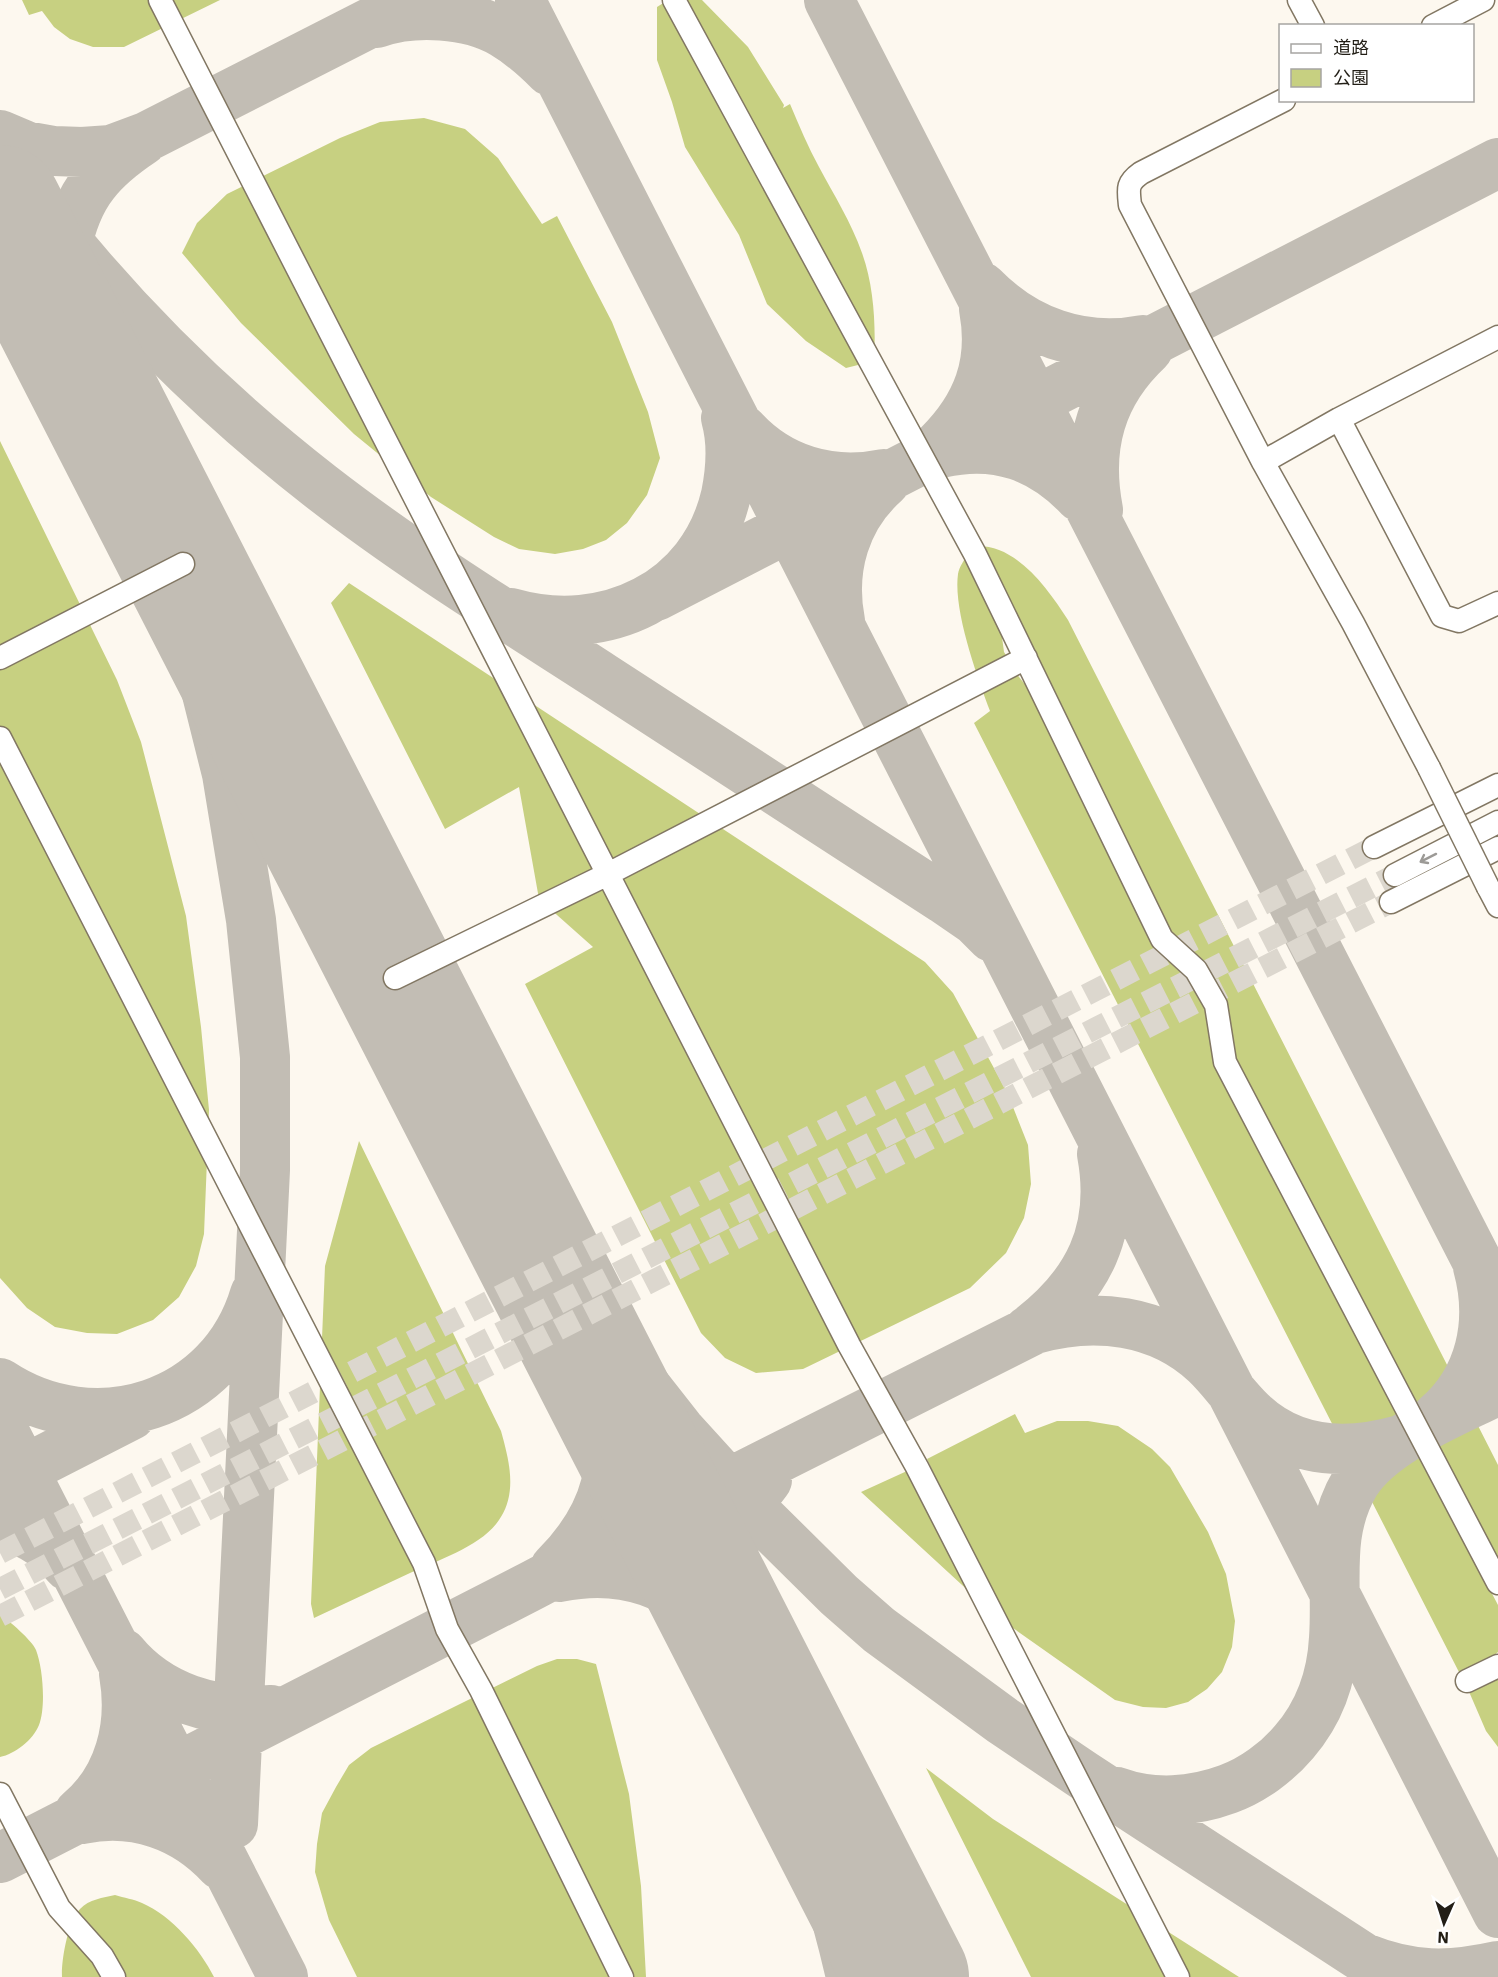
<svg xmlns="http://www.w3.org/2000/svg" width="1498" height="1977" font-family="'IBM Plex Sans','Noto Sans JP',sans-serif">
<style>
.green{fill:#c7d081}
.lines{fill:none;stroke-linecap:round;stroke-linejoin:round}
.taxiway{stroke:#c2bdb4;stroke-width:50}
.runway{stroke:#c2bdb4;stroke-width:124}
.minor-tunnel{stroke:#dcd7ce;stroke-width:22;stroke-dasharray:22 11;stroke-linecap:butt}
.minor-casing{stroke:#827763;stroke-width:25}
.minor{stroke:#fff;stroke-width:22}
.minor-bridge-casing{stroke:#827763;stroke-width:25;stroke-linecap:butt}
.minor-bridge{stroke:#fff;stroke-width:22}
.oneway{stroke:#9c9a96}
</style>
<rect width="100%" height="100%" fill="#fdf8ef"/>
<path class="green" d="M22,0H220L124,47H93L70,39L54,27L42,11L29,15Z
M668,0H702L748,47L784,105L783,108L790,104C799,125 808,147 819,167C834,195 851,222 862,253C874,286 876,326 874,361L846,368L806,341L767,304L739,235L685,147L672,102L657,60V7Z
M424,118L465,129L498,158L542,224L557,216L612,322L648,412L660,458L647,495L627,523L606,540L583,549L555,554L519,549L494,537L431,497L354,434L241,323L182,253L197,223L227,194L340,138L380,122Z
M0,441L117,680L141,742L186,916L201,1027L209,1110L204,1234L196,1266L179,1297L153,1320L117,1334L87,1333L55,1327L27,1308L0,1278Z
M978,546C1018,546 1048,589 1068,620L1498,1465V1569L1165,932Z
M968,553L999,615L1004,652L1019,677L1046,710L1195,982L1213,1023L1218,1073L1498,1605V1652L1481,1667L1461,1676L974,723L990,711C977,676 953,610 958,574C959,567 965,559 968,553Z
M349,583L925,962L953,993L1007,1092L1028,1145L1031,1184L1024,1218L1006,1253L970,1288L803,1369L756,1373L725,1358L701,1333L525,984L593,947L539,899L519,787L445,829L331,603Z
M359,1141L501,1431C509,1460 518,1493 499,1520C482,1546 438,1560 410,1573C378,1588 346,1603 314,1618L311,1604L325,1266Z
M1015,1414L1025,1433L1057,1421H1088L1118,1426L1152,1449L1170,1467L1208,1532L1226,1574L1235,1621L1232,1647L1222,1672L1207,1689L1188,1702L1166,1708L1143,1707L1115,1700L1003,1621L927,1459Z
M907,1471L974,1596L861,1492Z
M0,1614C9,1621 32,1640 36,1650C43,1668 46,1707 39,1725C33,1740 15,1754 0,1757Z
M557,1659H577L596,1664L629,1794L641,1886L646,1977H357L329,1920L315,1872L317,1844L322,1813L336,1787L349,1765L371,1748L537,1666Z
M1498,1677V1747L1486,1731L1467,1687Z
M926,1768L993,1819L1139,1912L1171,1977H1031Z
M115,1895C124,1898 134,1899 142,1903C172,1916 200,1949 214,1977H62C61,1961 68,1921 80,1909C89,1899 103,1898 115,1895Z
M1156,1924L1239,1977H1184Z"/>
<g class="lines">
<path class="taxiway" d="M520,0L1498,1913
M829,0L1498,1302
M377,23C414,10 469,13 503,33C520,43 536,57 550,71
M0,135L26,146L54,151L82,152L111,150L146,137L415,0
M0,154C89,279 199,392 320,486C410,556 506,615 602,677C716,751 830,825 944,899L976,921L992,937
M0,282L30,298L57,327L69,347
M982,287C1025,331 1082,352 1143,340
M86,375C79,359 69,341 65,324C55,283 67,217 94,183C107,166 124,153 142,141
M742,429C779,470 831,485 884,474
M939,445C978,406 994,363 984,309
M941,453C997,440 1042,457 1080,497
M145,490L191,630L227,774L251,920L265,1057V1170L233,1824
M1098,510C1086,447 1100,394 1148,349
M656,596L1498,163
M511,613C605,640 703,594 726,495C731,470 733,443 726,418
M840,621C830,569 845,517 885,482
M475,1136L568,1281L596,1323L680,1430L749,1506L839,1595L879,1630L1003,1721L1083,1775L1393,1977
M1028,1331C1089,1285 1116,1230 1102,1154
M0,1383C95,1446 222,1406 255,1294
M1437,1417C1481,1379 1493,1322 1478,1267
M0,1424L283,1977
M0,1482L131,1415
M0,1523C26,1531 50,1545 68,1566
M555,1568C609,1514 620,1460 604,1387
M700,1573C721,1622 745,1669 766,1718C801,1801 831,1889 851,1977
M559,1577C627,1563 673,1585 723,1629
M733,1623C721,1572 734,1521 767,1480
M122,1653C159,1698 215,1714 271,1710
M1117,1792C1153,1805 1193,1802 1228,1789C1253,1780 1277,1762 1294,1742C1320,1712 1332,1677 1334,1638C1338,1583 1325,1533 1355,1483C1382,1440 1453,1413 1498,1390
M79,1813C120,1779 133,1725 124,1674
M82,1819C135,1808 185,1826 221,1865
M0,1858L533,1585L669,1513L1035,1329C1094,1312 1159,1319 1206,1363C1222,1378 1235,1398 1251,1413C1293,1454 1347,1455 1400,1440
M848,1863L922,1977
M1364,1958C1411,1977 1449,1977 1498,1966"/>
<path class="runway" d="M0,207L907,1977"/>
<path class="minor-tunnel" d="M0,1553L1374,847
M0,1589L1395,875
M0,1616L1391,902"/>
<g class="minor-casing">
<path id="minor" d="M160,0L849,1345L917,1467L1178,1977
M674,0L975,554L1162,939L1196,970L1216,1005L1225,1062L1498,1583
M1299,0L1313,26
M1433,26L1483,0
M1284,100L1141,173C1127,183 1128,188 1130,205L1263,462L1353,623L1429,768
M1339,419L1442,616L1459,621L1498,603
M1263,462L1339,419L1498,337
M0,658L183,564
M0,738L424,1563L447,1629L481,1690L622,1977
M1374,847L1498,785
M1395,875L1498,822
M1488,887L1498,906
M1391,902L1498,848
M395,978L608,874L1026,658
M1467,1681L1498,1666
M0,1794L59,1908L102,1956L114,1977"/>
</g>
<use href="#minor" class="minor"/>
<g class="minor-bridge-casing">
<path id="minor-bridge" d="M1429,768L1488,887"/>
</g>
<use href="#minor-bridge" class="minor-bridge"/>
</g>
<defs><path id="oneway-shaft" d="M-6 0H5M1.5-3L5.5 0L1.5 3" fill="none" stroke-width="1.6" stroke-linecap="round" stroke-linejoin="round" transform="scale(1.5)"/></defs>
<use class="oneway" href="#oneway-shaft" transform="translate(1428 858) rotate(153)"/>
<rect x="1279" y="24" width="195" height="78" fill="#ffffff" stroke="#a7a5a2" stroke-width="1.5"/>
<rect x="1291" y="44" width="30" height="9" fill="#ffffff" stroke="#a7a5a2" stroke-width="1.5"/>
<text x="1333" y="54" font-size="18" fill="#221e16">道路</text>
<rect x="1291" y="69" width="30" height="18" fill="#c7d081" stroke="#a7a5a2" stroke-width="1.5"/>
<text x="1333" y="84" font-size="18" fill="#221e16">公園</text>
<g transform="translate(1444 1923) rotate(183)" stroke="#ffffff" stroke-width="4.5" paint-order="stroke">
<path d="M0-4.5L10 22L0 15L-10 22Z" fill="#221e16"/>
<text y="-9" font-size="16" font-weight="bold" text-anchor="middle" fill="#221e16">N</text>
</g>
</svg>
